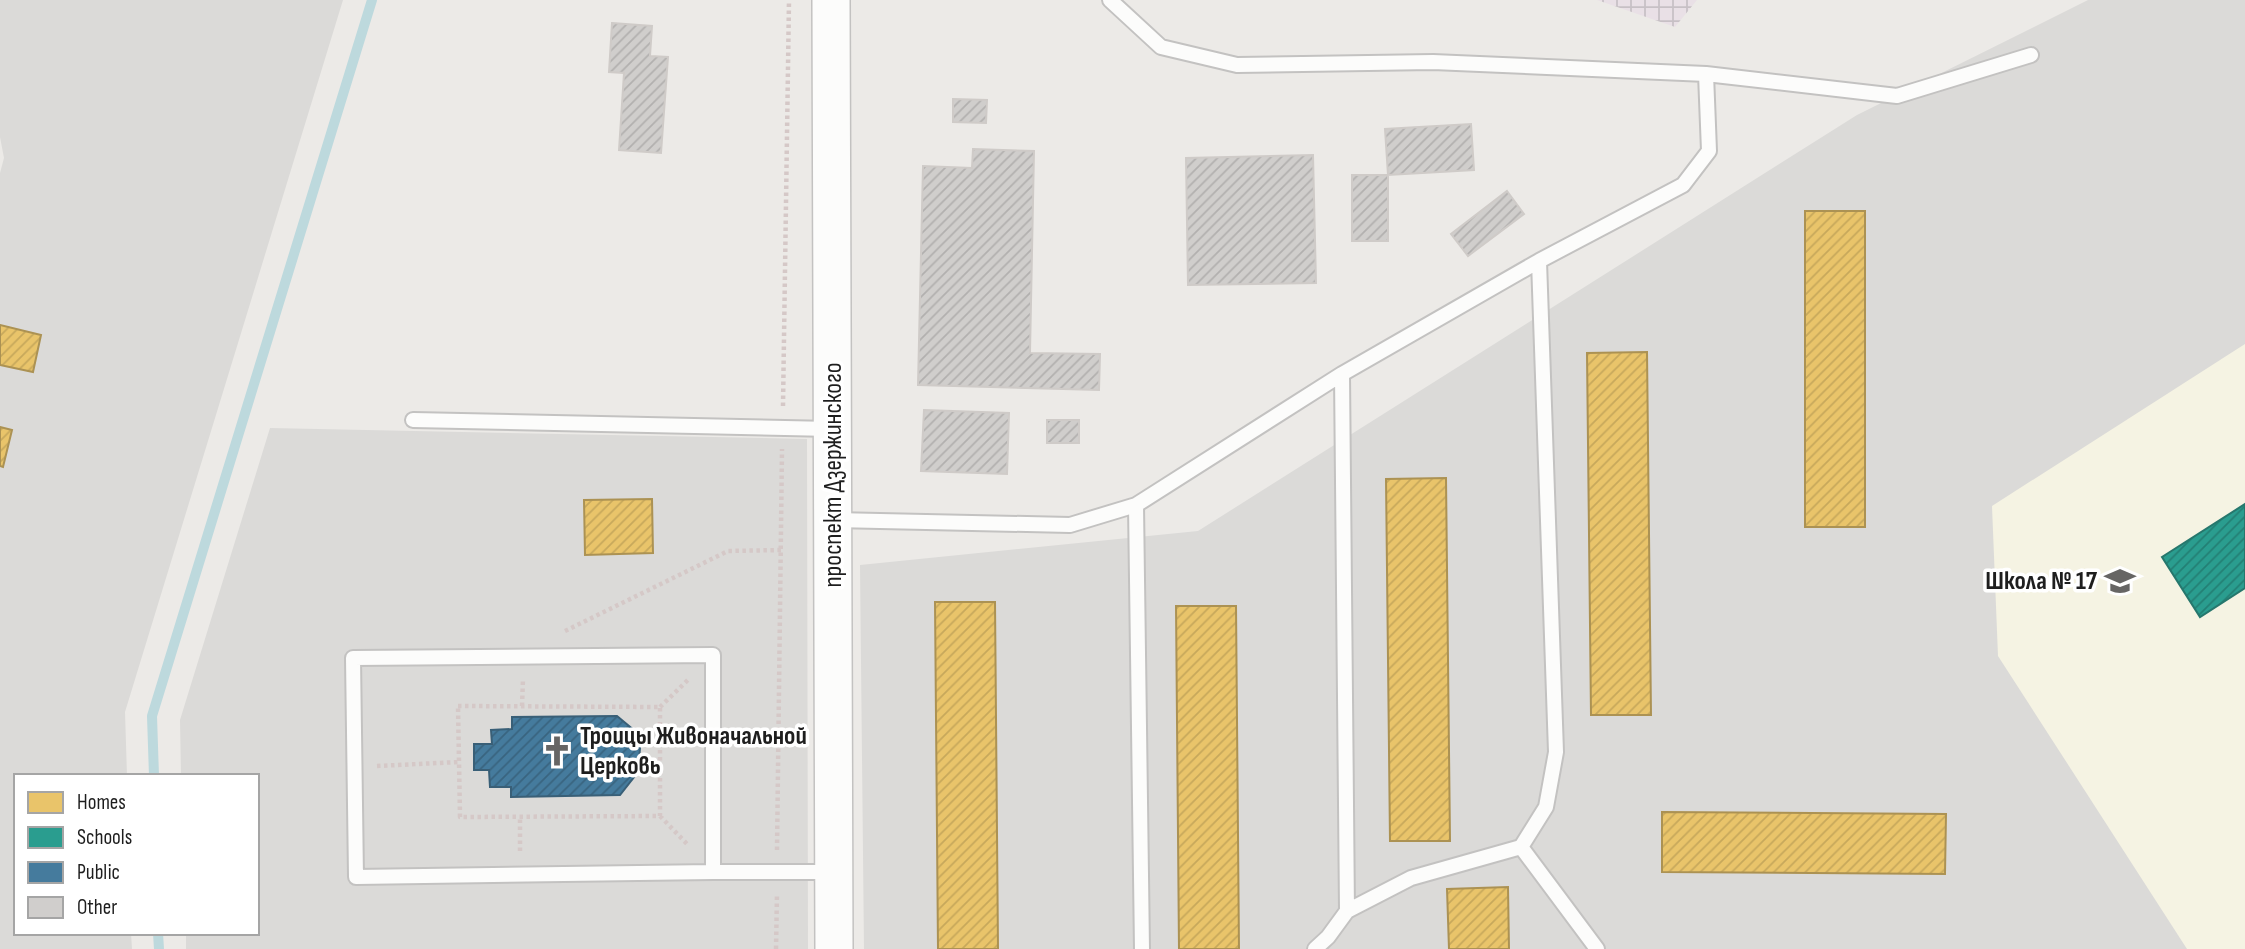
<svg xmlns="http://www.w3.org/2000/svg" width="2245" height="949" font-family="'Sofia Sans Condensed',sans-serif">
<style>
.residential{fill:#dbdad8}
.industrial{fill:url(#industrial-grid)}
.education{fill:#f5f3e3}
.homes{fill:url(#homes-hatch);stroke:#ac9253;stroke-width:2}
.schools{fill:url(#schools-hatch);stroke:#26776d;stroke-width:2}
.public{fill:url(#public-hatch);stroke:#395f77;stroke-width:2}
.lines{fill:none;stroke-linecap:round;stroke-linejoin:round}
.stream{stroke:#bdd9dd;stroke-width:10}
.building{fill:url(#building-hatch);stroke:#cfcbc8;stroke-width:2}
.service-casing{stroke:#c3c2c1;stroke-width:18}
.tertiary-casing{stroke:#c3c2c1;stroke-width:40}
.path{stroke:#d5c8c7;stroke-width:4.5;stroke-dasharray:3.5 3.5;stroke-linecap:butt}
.service{stroke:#fcfcfb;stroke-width:14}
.tertiary{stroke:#fcfcfb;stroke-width:37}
.labels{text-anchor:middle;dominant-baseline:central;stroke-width:7;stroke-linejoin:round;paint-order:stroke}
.street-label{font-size:26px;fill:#1e1e1e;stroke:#fff}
.poi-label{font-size:26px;font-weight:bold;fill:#1e1e1e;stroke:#fff;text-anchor:end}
</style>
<defs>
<pattern id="industrial-grid" width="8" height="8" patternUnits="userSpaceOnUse" patternTransform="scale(1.75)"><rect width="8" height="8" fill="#e9e0e6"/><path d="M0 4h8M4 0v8" fill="none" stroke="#c7c0c5"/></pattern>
<pattern id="homes-hatch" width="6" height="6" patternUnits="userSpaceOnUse" patternTransform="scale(1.75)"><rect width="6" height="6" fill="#e9c46a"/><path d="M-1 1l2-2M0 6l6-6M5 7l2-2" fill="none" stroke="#c7a85b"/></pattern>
<pattern id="schools-hatch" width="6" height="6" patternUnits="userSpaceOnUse" patternTransform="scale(1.75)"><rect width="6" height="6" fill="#2a9d8f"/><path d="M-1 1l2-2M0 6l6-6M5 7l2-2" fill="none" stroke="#237f74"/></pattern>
<pattern id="public-hatch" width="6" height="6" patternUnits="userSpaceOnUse" patternTransform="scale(1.75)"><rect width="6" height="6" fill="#457b9d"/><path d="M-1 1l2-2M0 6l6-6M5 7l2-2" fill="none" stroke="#39647f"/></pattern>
<pattern id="building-hatch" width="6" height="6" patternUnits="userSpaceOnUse" patternTransform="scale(1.75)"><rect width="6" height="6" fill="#d0cecc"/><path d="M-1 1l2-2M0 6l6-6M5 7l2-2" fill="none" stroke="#b2b0af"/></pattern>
</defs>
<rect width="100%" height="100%" fill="#eceae7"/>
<path class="residential" d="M0,0H343L125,712L127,776H16V933H131L132,949H0V173L4,158L0,137Z
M2088,0H2245V949H864L860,565L1198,531L1857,115Z
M270,428L807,439L808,949H186V933H257V776H181L180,720Z"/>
<path class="industrial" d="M1597,0H1697L1675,27Z"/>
<path class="education" d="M2245,344V949H2187L1998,656L1992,506Z"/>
<path class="homes" d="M1805,211H1865V527H1805Z
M0,325L41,335L33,372L0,365Z
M1647,352L1651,715H1591L1587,353Z
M0,427L12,430L3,467L0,466Z
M1446,478L1450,841H1390L1386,479Z
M652,499L653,553L585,555L584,500Z
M935,602H995L998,949H938Z
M1176,606H1236L1239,949H1179Z
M1662,812L1946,814L1945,874L1662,872Z
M1508,887L1509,949H1449L1447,889Z"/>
<path class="schools" d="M2245,504V588L2200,617L2162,557Z"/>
<path class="public" d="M617,716L641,736L638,772L620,795L511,797V787H490L489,770H474V744H492L491,730L512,729V717Z"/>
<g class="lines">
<path class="stream" d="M154,776L152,716L372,0
M158,933L159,949"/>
</g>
<path class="building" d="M612,23L652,26L650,56L668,57L661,153L619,150L624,73L609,72Z
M953,99L987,100L986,123L953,122Z
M1471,124L1474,170L1388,175L1385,129Z
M973,149L1034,151L1030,353L1100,354L1099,390L918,385L923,166L972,168Z
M1313,155L1316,283L1188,285L1186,158Z
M1352,175H1388V241H1352Z
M1507,191L1524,214L1468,256L1451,234Z
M924,410L1009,413L1007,474L921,471Z
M1047,420H1079V443H1047Z"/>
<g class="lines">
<g class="service-casing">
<path id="service" d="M1110,0L1161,47L1237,65L1433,62L1706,74L1897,96L2031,55
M1342,374L1347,911
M413,420L831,429
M1136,505L1142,949
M834,520L1070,525L1136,505L1342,374L1539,261L1683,185L1709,151L1706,74
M1521,847L1597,949
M713,872V655L353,658L356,877L713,872H833
M1315,949L1328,937L1347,911L1411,878L1521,847L1546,807L1556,752L1539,261"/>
</g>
<g class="tertiary-casing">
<path id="tertiary" d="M831,0L834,949"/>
</g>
<path class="path" d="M783,406L789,0
M565,631L728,551L782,550
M458,706L660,707V816L460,817Z
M522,706L523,679
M660,707L690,678
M377,766L459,762
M660,816L688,845
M777,850L782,449
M520,851V817
M776,949L777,894"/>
<use href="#service" class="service"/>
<use href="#tertiary" class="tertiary"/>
</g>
<defs>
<g id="school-bare" transform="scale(2.415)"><path d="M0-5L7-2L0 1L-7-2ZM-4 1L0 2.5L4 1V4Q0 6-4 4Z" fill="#666564" stroke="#fff" stroke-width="2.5" paint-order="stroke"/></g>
<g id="church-bare" transform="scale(2.415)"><path d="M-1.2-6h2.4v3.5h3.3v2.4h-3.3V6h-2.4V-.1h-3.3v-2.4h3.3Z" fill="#666564" stroke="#fff" stroke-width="2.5" paint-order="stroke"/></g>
</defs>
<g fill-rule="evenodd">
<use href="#school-bare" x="2120" y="581"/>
<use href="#church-bare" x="557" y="751"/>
</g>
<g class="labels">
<g class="street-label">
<text transform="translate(833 475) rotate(-90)">проспект Дзержинского</text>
</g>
<g class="poi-label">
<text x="2097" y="581">Школа № 17</text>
<text x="580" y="736" text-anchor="start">Троицы Живоначальной<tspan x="580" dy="30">Церковь</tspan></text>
</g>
</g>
<rect x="14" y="774" width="245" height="161" fill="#ffffff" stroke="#a5a5a5" stroke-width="2"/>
<rect x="28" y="792" width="35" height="21" fill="#e9c46a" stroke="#a5a5a5" stroke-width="2"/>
<text x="77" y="809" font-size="21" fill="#1e1e1e">Homes</text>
<rect x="28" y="827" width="35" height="21" fill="#2a9d8f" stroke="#a5a5a5" stroke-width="2"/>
<text x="77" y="844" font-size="21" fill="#1e1e1e">Schools</text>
<rect x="28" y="862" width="35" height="21" fill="#457b9d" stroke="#a5a5a5" stroke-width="2"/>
<text x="77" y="879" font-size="21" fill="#1e1e1e">Public</text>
<rect x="28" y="897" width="35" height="21" fill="#d0cecc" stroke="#a5a5a5" stroke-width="2"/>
<text x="77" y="914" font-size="21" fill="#1e1e1e">Other</text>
</svg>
